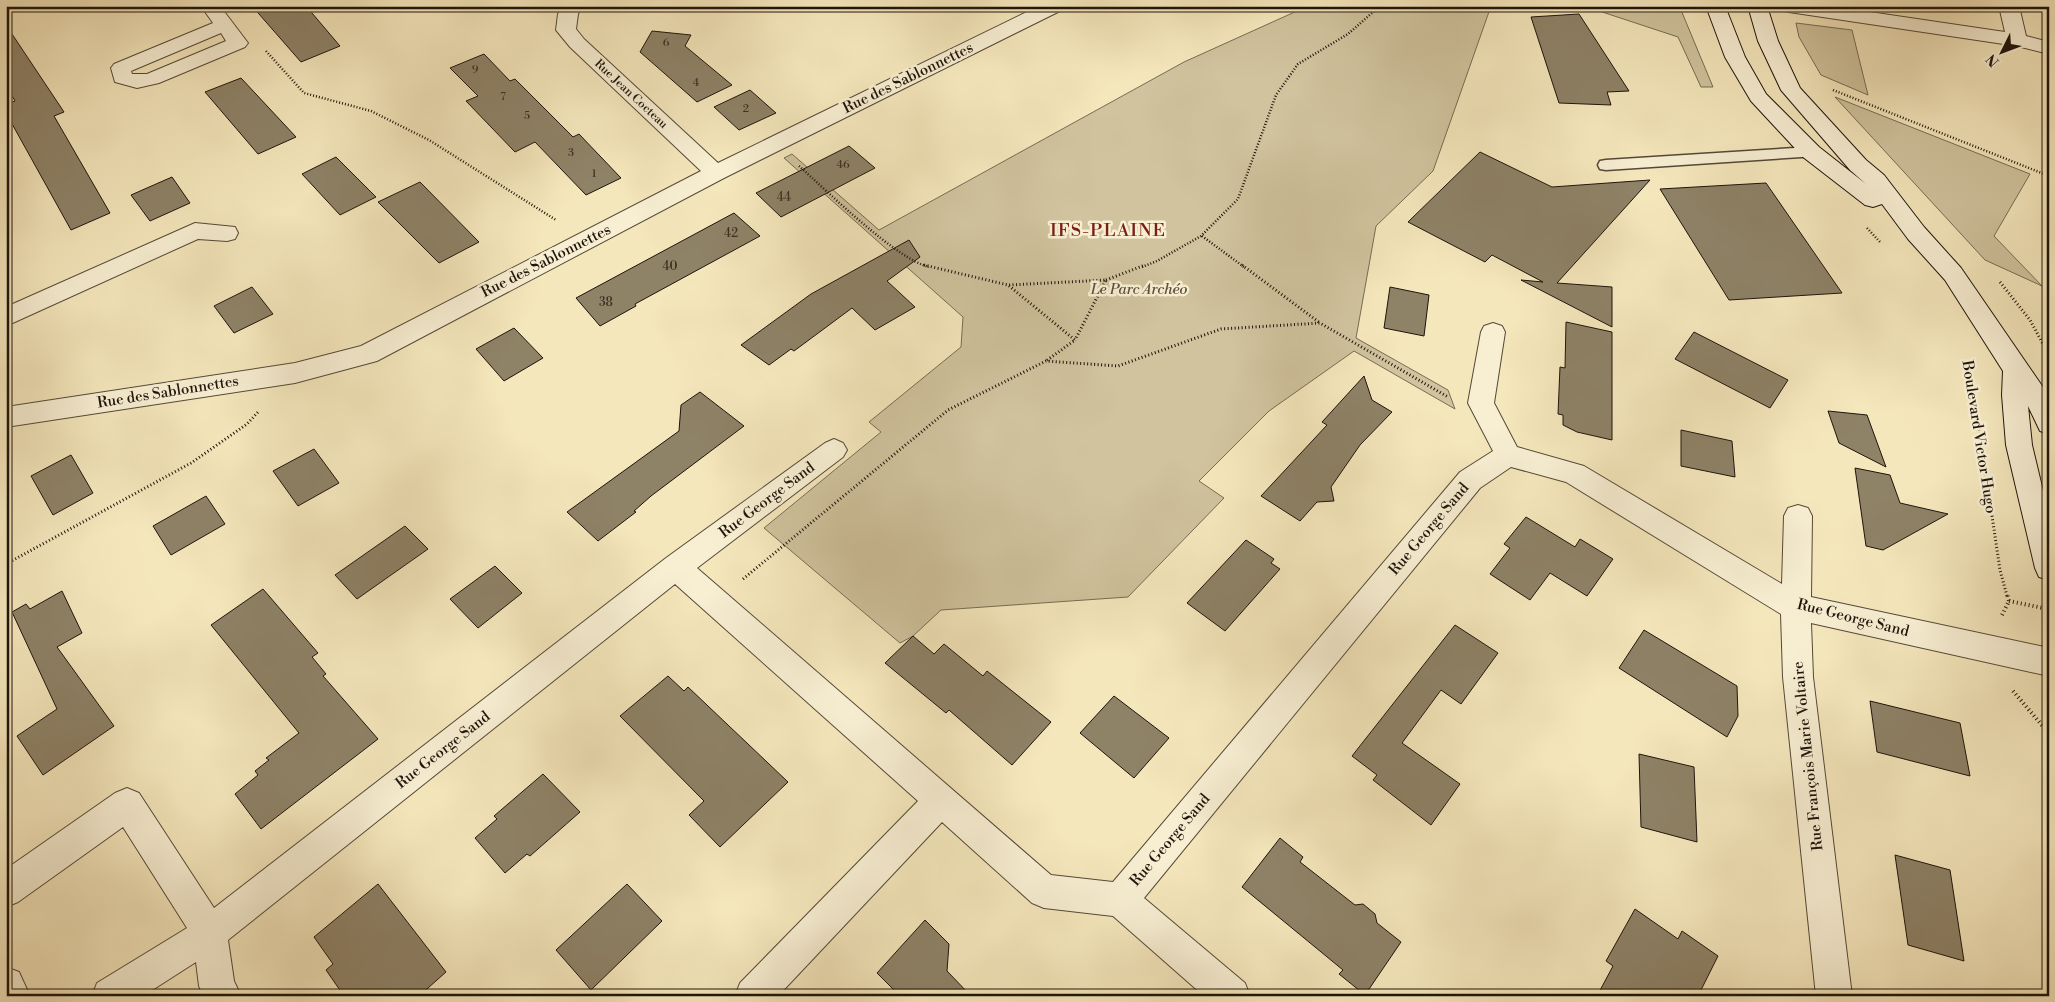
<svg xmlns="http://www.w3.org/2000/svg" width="2055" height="1002" font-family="'Libre Bodoni',serif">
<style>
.green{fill:#d0c39e;stroke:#776c54}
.building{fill:#8e8267;stroke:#1e140b}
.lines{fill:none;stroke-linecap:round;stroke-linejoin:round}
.lane-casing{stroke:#544937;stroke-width:3}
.street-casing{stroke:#544937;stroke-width:2}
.secondary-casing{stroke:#1e140b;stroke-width:2}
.path-far2{stroke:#1e140b;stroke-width:2.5;stroke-dasharray:1 2;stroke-linecap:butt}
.path-far1{stroke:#1e140b;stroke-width:3;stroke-dasharray:1 2.5;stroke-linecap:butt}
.path{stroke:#1e140b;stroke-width:4;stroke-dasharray:1 3;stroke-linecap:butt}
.lane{fill:#f8efd3;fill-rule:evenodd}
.street{fill:#f8efd3;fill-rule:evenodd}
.secondary{fill:#f8efd3;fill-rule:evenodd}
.labels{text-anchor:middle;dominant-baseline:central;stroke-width:5;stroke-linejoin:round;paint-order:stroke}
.far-number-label{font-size:11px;fill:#3a3022}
.far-street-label{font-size:12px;fill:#1e140b;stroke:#f8efd3}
.number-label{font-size:12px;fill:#3a3022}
.street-label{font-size:15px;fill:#1e140b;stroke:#f8efd3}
.park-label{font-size:15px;font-style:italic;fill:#5c513e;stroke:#f8efd3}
.quarter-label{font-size:18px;letter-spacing:1px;fill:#7a1f14;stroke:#f8efd3}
</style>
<rect width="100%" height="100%" fill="#f5e7bc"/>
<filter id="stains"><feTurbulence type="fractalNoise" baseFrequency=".004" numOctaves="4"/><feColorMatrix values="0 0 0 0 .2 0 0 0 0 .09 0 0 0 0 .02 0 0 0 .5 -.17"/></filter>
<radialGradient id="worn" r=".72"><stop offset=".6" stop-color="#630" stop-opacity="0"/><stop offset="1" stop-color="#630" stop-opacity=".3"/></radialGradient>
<path class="green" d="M1308,6H1491L1433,171L1376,226L1356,338L1448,390L1455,409L1354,351L1269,411L1199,481L1224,498L1128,597L941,610L913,636L900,643L764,528L881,432L869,422L961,347L963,317L784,158L792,154L879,230L1184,62Z
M1584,6H1661L1681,10L1713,87H1701L1678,37Z
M1796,23L1852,30L1868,95L1821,75L1799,37Z
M1835,97L2030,174L1994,236L2042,286L1985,260Z"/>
<path class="building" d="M252,6H306L340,46L301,62Z
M1579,14L1629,91L1607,92L1611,105L1559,103L1531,17Z
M6,25L64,112L54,116L110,213L71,230L6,113V104L15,101L6,85Z
M652,31L691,35L685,46L732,85L697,102L640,52Z
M484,54L510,81L515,79L573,137L579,134L621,178L586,195L535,142L515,152L466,101L478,96L450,68Z
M241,78L296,137L258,154L205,92Z
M750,90L776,113L739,130L714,107Z
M849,146L875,168L781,217L756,193Z
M1480,152L1552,187L1650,180L1557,283L1612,287V327L1521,280L1543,282L1492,255L1485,262L1408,222Z
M336,157L376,197L340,215L302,174Z
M172,177L190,203L150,221L131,195Z
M420,182L479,242L439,263L378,202Z
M1766,183L1842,293L1729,300L1660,189Z
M734,213L760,236L635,304L636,306L600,326L576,298Z
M909,240L920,257L887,281L915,307L875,330L852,308L794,351L791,349L769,365L741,345L811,294Z
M252,287L273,314L234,333L214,306Z
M1390,287L1429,295L1424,336L1384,328Z
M1566,322L1612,332V440L1577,432L1563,425V415L1558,414L1560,367L1565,368Z
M514,328L543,358L504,381L476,349Z
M1694,332L1788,380L1770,408L1675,359Z
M1364,376L1372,400L1392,412L1360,445L1331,487L1334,501L1317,502L1300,521L1261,496L1327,425L1322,422Z
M700,392L744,426L651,496L634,511L636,512L598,541L567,512L679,431L681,405Z
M1828,411L1867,415L1886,467L1839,443Z
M1681,430L1732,441L1735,477L1681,466Z
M314,449L339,483L298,506L273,471Z
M71,455L93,493L53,515L31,476Z
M1855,468L1890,475L1900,503L1948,514L1883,550L1866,546Z
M206,496L225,524L171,555L153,526Z
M1526,517L1575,547L1580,539L1613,559L1587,596L1550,573L1530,600L1490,574L1510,548L1504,544Z
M405,526L428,549L357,599L335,575Z
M1246,540L1274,559L1271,563L1280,569L1225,631L1187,603Z
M495,566L522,593L478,628L450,599Z
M263,589L318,653L312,657L326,674L323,676L378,739L261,829L235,794L258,775L255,771L269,760L266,758L299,733L211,625Z
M62,591L82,633L57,647L114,726L43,775L17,736L57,709L12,612L26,604L30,609Z
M1455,625L1498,653L1461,704L1441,690L1402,743L1460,784L1431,825L1373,780L1377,775L1352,756Z
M1644,630L1737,686L1738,716L1727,737L1619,668Z
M913,636L934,654L944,644L983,676L987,671L1051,722L1012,765L949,710L946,713L885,663Z
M668,676L684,691L688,687L788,782L720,847L689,815L704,801L620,716Z
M1114,696L1169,738L1134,778L1080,733Z
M1870,701L1960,723L1970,776L1877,752Z
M1639,754L1694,767L1697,842L1641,827Z
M543,774L580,812L530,856L527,854L505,873L475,838L497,819L494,816Z
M1280,838L1303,857L1300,862L1355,905L1363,904L1375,914L1377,923L1401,942L1365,995L1339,974L1343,970L1242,887Z
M1895,855L1950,870L1964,961L1908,945Z
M378,884L446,972L419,996H344L326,970L333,964L314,937Z
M627,884L662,921L591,990L556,950Z
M1635,909L1678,939L1682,931L1718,956L1698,996H1597L1613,966L1606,961Z
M925,920L949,944L947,971L971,996H900L877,973Z"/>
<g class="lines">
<g class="lane-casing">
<path id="lane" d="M1811,147L1817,148L1819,152L1817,156L1606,170L1600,169L1598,165L1600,161L1606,160Z"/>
</g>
<g class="street-casing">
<path id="street" d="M201,6H220L248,43L245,47L159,83L137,88L115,82L111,68L114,64L213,23ZM221,33L226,41L147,74H132L131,71Z
M563,6H582L578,14L576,29L584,39L718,163L1039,6H1064L1062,10L724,178L377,361L295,383L6,427V407L295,363L361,346L701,171L570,47L556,30L558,14Z
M1780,6H1829L2005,32L1999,6H2019L2026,36L2049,42V54L2017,46L1789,12L1782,10Z
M195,223L235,227L238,233L235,239L227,241L198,239L6,326V307Z
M1493,323L1502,326L1505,332L1494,403L1517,447L1584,466L1782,584L1784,516L1788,508L1798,505L1808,508L1812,516L1811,597L2049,648V676L1811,623L1813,677L1852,996H1816L1783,677L1781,614L1566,482L1511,467L1480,488L1144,898L1245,983L1250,996H1204L1113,916L1044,908L1032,903L942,822L778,996H735L740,983L918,801L675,584L228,940L234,981L241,996H203L199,986L196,962L143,996H92L97,983L187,928L123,827L18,902L6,907V869L115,793L127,788L139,793L214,908L666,558L825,443L834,439L843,443L847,450L843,457L697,568L1051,875L1113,882L1460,472L1493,451L1468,403L1481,332L1484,326Z
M6,967L19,972L30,996H6Z"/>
</g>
<g class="secondary-casing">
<path id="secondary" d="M1706,6H1725L1745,57L1766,94L1819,147L1866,184L1850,170L1781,90L1758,41L1748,6H1767L1778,41L1800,88L1866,160L1884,175L1924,227L1961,268L2049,396V434L2040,431L2028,406L2032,445L2049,516V580L2039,577L2035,568L2006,445L2002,395L2003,371L1945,280L1908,239L1882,204L1873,207L1865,205L1803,157L1751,101L1725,57Z"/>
</g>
<path class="path-far2" d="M266,51L304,93L371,111L429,140L556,220
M1833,90L2049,176
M799,166C827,191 896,259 929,267
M1867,228L1880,242
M1202,236L1244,267
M1142,267L1157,261L1201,236L1238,199L1276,95L1298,64L1348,34L1380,6"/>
<path class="path-far1" d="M924,265L1008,285L1075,340L1046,361
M1242,265L1320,323
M1106,280L1145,265
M2000,282L2030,320L2043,344
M1009,285L1106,280L1075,340
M1969,360L2000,570L2007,596
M6,564L191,463L247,424L259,411
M743,579L948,410L1046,361L1118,366L1221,329L1320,323L1448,397"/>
<path class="path" d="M2009,601L2043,608
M2002,615L2009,601L2007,594
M2013,691L2046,730L2049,741"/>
<use href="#lane" class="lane"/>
<use href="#street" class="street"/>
<use href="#secondary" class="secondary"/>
</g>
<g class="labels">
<g class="far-number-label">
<text x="666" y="43">6</text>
<text x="475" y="70">9</text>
<text x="696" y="83">4</text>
<text x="503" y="97">7</text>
<text x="746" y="109">2</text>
<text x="527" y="116">5</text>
<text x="571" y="153">3</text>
<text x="843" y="165">46</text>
<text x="594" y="174">1</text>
</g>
<g class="far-street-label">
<text transform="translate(631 94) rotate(43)">Rue Jean Cocteau</text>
</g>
<g class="number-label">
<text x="784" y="197">44</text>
<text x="731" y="233">42</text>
<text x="670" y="266">40</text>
<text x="606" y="302">38</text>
</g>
<g class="street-label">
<text transform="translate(908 78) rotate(-26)">Rue des Sablonnettes</text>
<text transform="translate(546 261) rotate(-27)">Rue des Sablonnettes</text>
<text transform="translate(168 392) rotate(-9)">Rue des Sablonnettes</text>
<text transform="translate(1979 437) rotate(81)">Boulevard Victor Hugo</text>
<text transform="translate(767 500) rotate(-37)">Rue George Sand</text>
<text transform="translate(1429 529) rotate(-50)">Rue George Sand</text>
<text transform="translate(1853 618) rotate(14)">Rue George Sand</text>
<text transform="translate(443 750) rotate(-38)">Rue George Sand</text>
<text transform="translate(1808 756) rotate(-96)">Rue François Marie Voltaire</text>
<text transform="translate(1170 840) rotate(-50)">Rue George Sand</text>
</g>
<g class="park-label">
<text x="1139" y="289">Le Parc Archéo</text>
</g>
<g class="quarter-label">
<text x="1108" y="230">IFS-PLAINE</text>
</g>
</g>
<rect width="2055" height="1002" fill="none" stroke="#f5e7bc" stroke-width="25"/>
<rect x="8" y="8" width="2040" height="987" fill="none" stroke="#1e140b" stroke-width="2.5"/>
<rect x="12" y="12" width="2030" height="977" fill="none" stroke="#1e140b"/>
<g transform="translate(2002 52) rotate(228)" stroke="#f8efd3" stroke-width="4" paint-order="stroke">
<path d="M0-4L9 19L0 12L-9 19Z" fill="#1e140b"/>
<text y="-8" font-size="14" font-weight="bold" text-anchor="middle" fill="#1e140b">N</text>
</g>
<rect width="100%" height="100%" filter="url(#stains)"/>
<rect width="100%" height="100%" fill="url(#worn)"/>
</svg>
